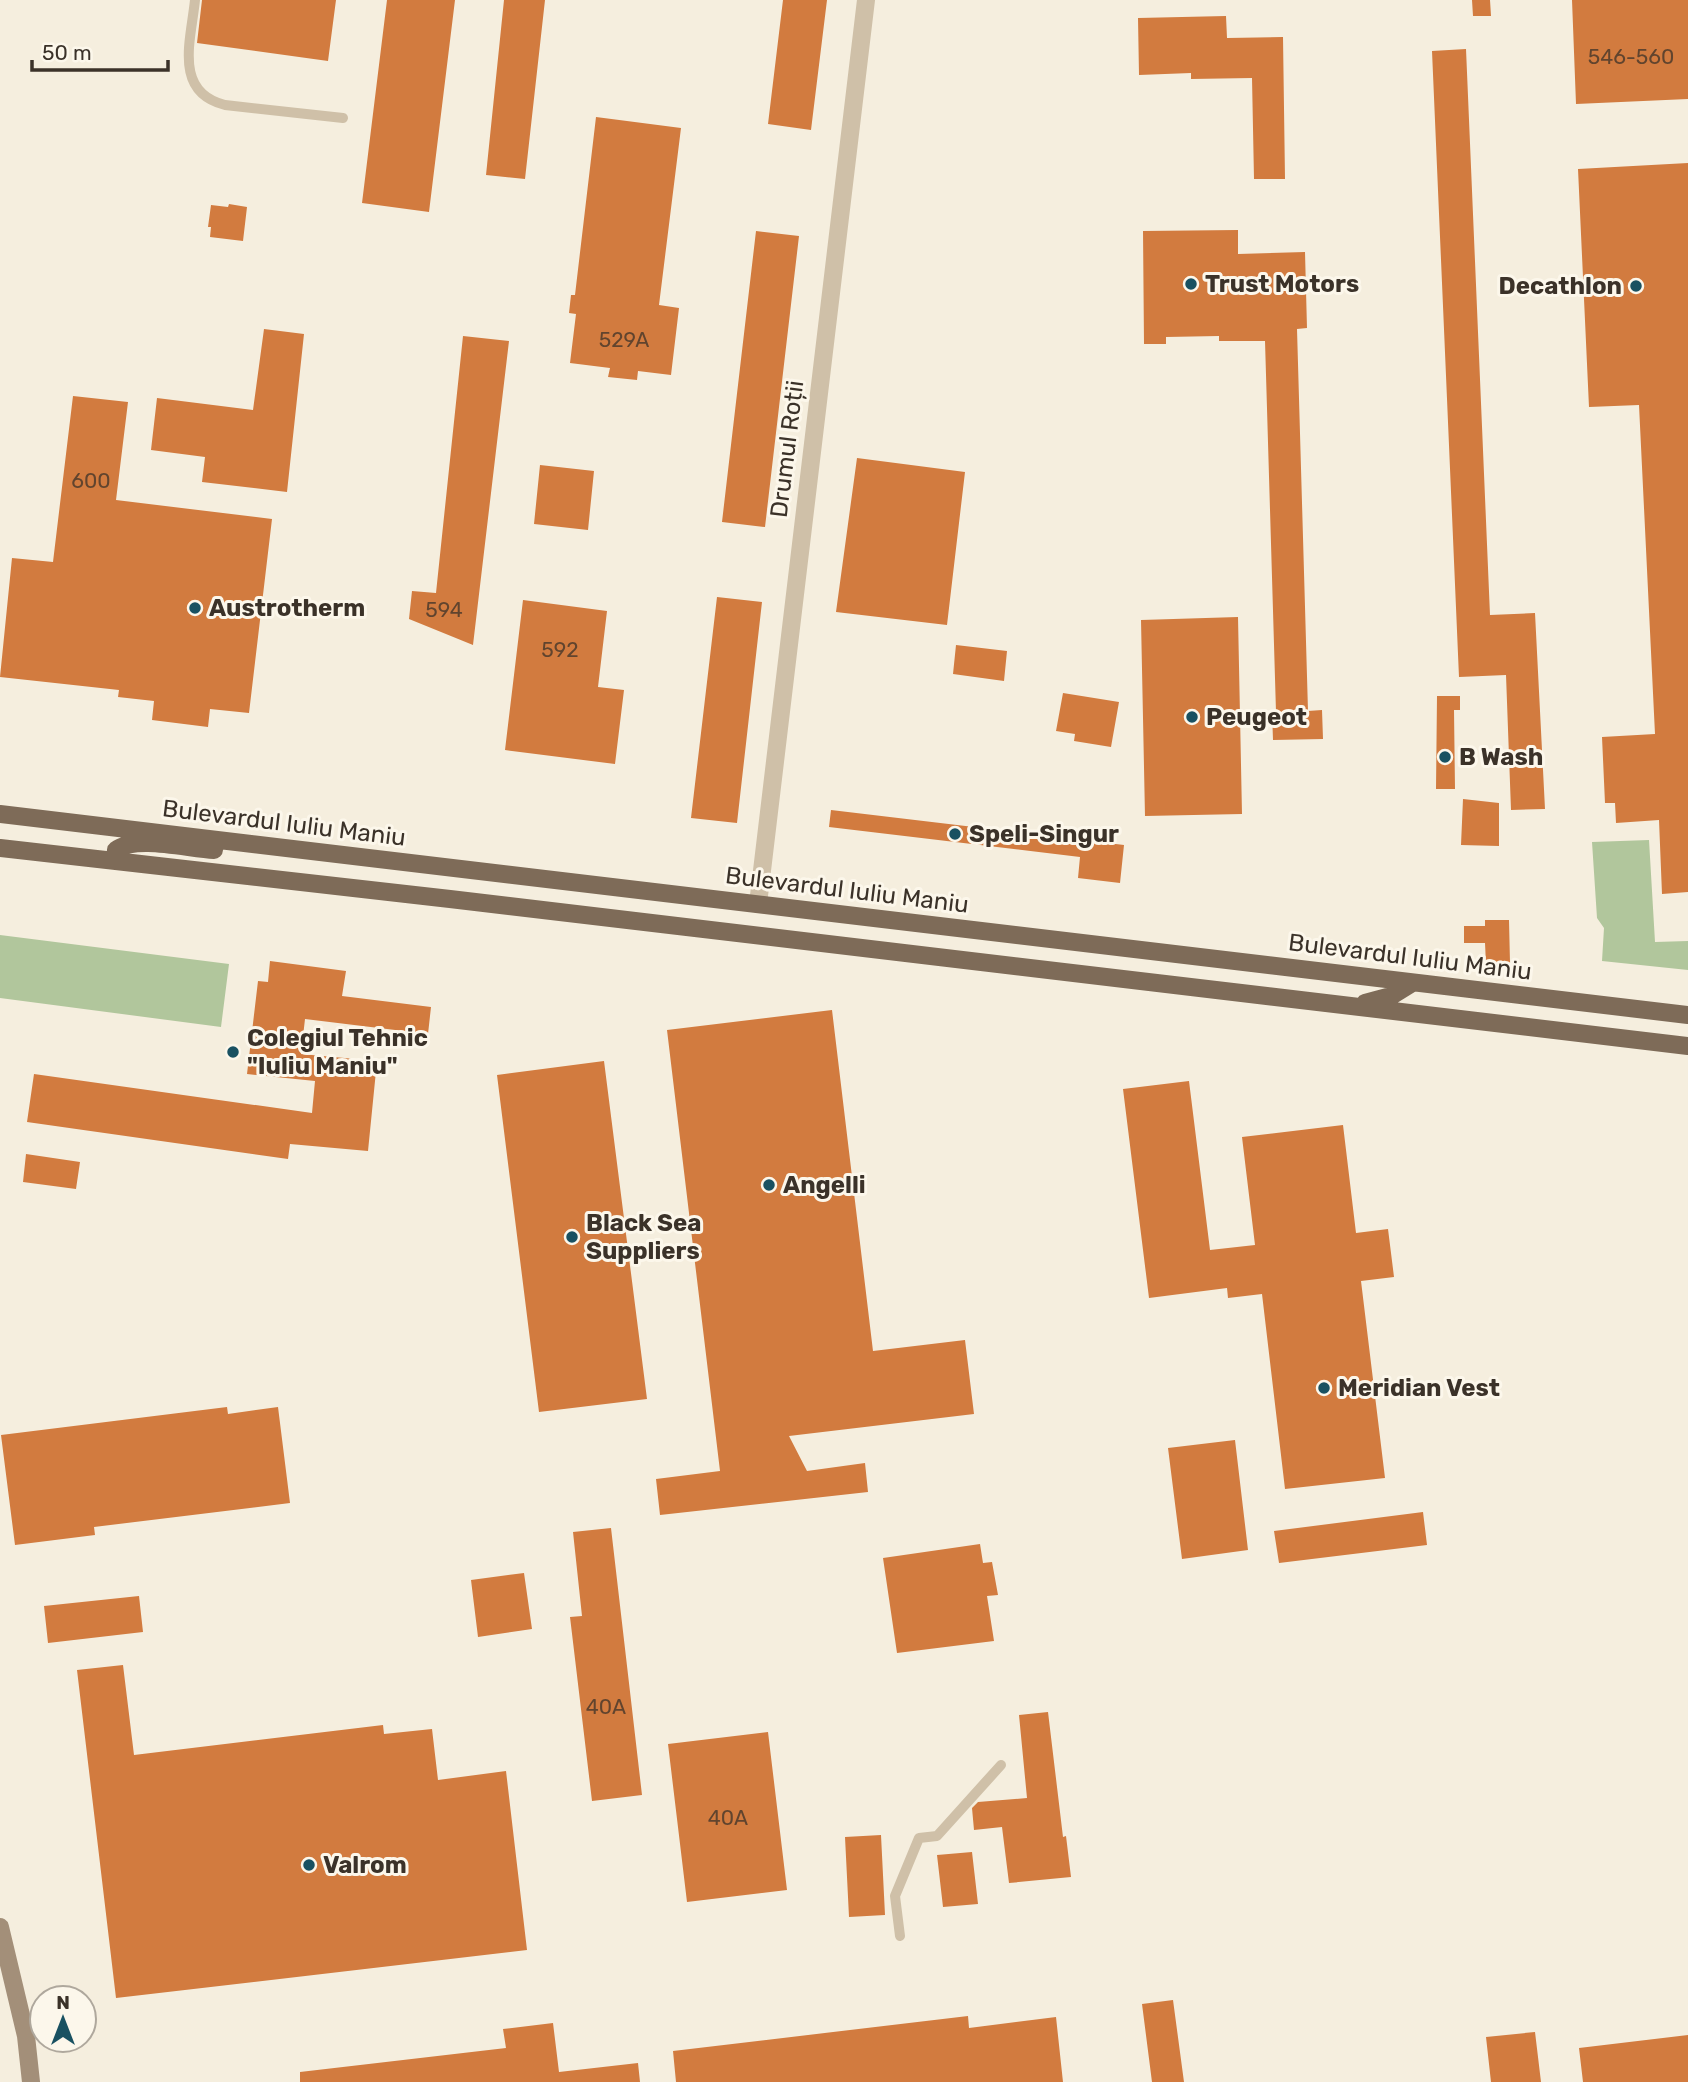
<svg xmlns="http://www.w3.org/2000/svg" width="1688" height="2082" font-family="Rubik,sans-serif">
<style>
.green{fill:#b1c69c}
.building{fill:#d27b3f}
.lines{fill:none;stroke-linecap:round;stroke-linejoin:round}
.lane{stroke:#cfc0a8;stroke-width:10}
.street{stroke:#cfc0a8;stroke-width:18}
.secondary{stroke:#a38f79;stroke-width:18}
.primary{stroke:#7e6b58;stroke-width:18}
.poi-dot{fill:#195161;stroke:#fcf7eb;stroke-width:2.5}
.labels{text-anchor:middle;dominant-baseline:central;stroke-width:6;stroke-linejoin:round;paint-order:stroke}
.number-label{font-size:21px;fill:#61442e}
.poi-label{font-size:24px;font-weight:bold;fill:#3b3229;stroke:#fcf7eb;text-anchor:start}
.street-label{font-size:24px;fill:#3b3229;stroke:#fcf7eb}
</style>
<rect width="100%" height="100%" fill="#f5eede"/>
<path class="green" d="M1649,840L1655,942L1688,941V970L1602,961L1604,928L1597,918L1592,842Z
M0,935L229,964L221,1027L0,998Z"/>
<path class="building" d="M202,0H336L328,61L197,43Z
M387,0H455L429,212L362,203Z
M504,0H545L525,179L486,175Z
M783,0H827L811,130L768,124Z
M1472,0H1490L1491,16H1473Z
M1572,0H1688V99L1576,104Z
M1226,16L1227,38L1283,37L1285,179H1254L1252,78L1191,79V73L1139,75L1138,18Z
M1466,49L1490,615L1535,613L1545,809L1511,810L1506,675L1459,677L1432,51Z
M596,117L681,128L659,305L679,308L671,375L638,371L637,380L608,377L610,368L570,363L576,314L569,313L571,295H575Z
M1688,163V892L1662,894L1659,820L1616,823L1615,803H1605L1602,737L1655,734L1639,405L1589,407L1578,169Z
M229,204L247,207L243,241L210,237L211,227H208L211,205L228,207Z
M1238,230V254L1305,252L1307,328L1297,329L1308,711L1322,710L1323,739L1273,740L1272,712H1276L1265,341H1219V336L1166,337V344H1144L1143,231Z
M756,231L799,236L765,527L722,522Z
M264,329L304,334L287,492L202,482L205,457L151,450L157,398L253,410Z
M463,336L509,341L473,645L409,619L412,591L436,593Z
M73,396L128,402L116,500L272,519L249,713L210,709L208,727L152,720L154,701L118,697L119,690L0,677L12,558L53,562Z
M857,458L965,472L947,625L836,612Z
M540,465L594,471L588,530L534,524Z
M717,597L762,602L737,823L691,818Z
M523,600L607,611L598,687L624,690L615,764L505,750Z
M1238,617L1242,814L1145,816L1141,620Z
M956,645L1007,651L1004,681L953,674Z
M1063,693L1119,702L1111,747L1074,741L1075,734L1056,731Z
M1437,696H1460V710H1454L1455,789H1436Z
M1463,799L1499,803V846L1461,845Z
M831,810L1124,845L1120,883L1078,878L1080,857L829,827Z
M1485,920H1509L1510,963L1486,964L1485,943H1464V926H1485Z
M270,961L346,971L342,996L431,1007L428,1034L305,1019L301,1054L377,1061L368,1151L290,1144L288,1159L27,1122L34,1074L312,1113L315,1081L247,1074L258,981L268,982Z
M832,1010L873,1351L965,1340L974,1414L789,1436L807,1471L865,1463L868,1492L660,1515L656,1479L720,1471L667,1030Z
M604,1061L647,1399L539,1412L497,1075Z
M1189,1081L1210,1250L1255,1245L1242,1137L1343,1125L1356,1233L1388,1229L1394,1277L1361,1281L1385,1478L1285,1489L1262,1294L1228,1298L1227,1288L1149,1298L1123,1089Z
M26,1154L80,1162L76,1189L23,1182Z
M227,1407L228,1414L278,1407L290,1503L94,1527L95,1535L15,1545L1,1435Z
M1235,1440L1248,1550L1182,1559L1168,1448Z
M1423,1512L1427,1545L1279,1563L1274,1531Z
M611,1528L642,1795L592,1801L570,1617L582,1616L573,1532Z
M980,1544L983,1563L992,1562L998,1595L987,1596L994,1641L897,1653L883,1558Z
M524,1573L532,1629L478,1637L471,1580Z
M139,1596L143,1632L48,1643L44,1606Z
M123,1665L134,1755L383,1725L384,1734L432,1729L438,1780L506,1771L527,1950L116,1998L77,1670Z
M1048,1712L1063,1837L1066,1836L1071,1877L1009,1883L1002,1827L974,1830L972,1808L978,1802L1027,1798L1019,1715Z
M768,1732L787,1890L687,1902L668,1744Z
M881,1835L885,1915L849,1917L845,1837Z
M972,1852L978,1904L943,1907L937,1855Z
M1173,2000L1184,2082H1152L1142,2004Z
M968,2016L969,2028L1056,2017L1063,2082H676L673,2051Z
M553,2023L559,2072L638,2063L640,2082H300V2072L506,2048L503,2029Z
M1535,2032L1541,2082H1491L1486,2037Z
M1688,2035V2082H1583L1579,2048Z"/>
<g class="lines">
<path class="lane" d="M195,0C191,40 173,92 225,105L343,118
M900,1936L895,1896L919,1838L937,1836L1001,1765"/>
<path class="street" d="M758,904L866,0"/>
<path class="secondary" d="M0,1927L26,2036L31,2082"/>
<path class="primary" d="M0,814L1688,1015
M0,848L450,899L1688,1046
M115,861L116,850C136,835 189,849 214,850
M1365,1003L1391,996L1412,983"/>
</g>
<g class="poi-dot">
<circle cx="1191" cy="284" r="7"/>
<circle cx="1636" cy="286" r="7"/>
<circle cx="195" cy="608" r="7"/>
<circle cx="1192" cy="717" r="7"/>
<circle cx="1445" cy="757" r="7"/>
<circle cx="955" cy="834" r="7"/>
<circle cx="233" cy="1052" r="7"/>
<circle cx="769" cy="1185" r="7"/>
<circle cx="572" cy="1237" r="7"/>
<circle cx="1324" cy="1388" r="7"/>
<circle cx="309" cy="1865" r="7"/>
</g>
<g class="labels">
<g class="number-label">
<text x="1631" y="56">546-560</text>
<text x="624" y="339">529A</text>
<text x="91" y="480">600</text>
<text x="444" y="609">594</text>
<text x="560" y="649">592</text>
<text x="606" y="1706">40A</text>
<text x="728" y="1817">40A</text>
</g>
<g class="poi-label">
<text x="1205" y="284">Trust Motors</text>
<text x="1622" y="286" text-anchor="end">Decathlon</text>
<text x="209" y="608">Austrotherm</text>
<text x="1206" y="717">Peugeot</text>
<text x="1459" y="757">B Wash</text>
<text x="969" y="834">Speli-Singur</text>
<text x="247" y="1038">Colegiul Tehnic<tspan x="247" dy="28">"Iuliu Maniu"</tspan></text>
<text x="783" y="1185">Angelli</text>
<text x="586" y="1223">Black Sea<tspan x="586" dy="28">Suppliers</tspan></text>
<text x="1338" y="1388">Meridian Vest</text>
<text x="323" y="1865">Valrom</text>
</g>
<g class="street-label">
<text transform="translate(787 449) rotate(-83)">Drumul Roții</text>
<text transform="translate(284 823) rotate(7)">Bulevardul Iuliu Maniu</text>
<text transform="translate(847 890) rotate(7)">Bulevardul Iuliu Maniu</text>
<text transform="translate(1410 957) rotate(7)">Bulevardul Iuliu Maniu</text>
</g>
</g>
<g transform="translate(63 2019)"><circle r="33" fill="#fcf7eb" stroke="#afa89d" stroke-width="2"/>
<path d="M0-5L12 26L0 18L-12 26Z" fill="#195161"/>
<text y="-10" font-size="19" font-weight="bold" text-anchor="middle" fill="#3b3229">N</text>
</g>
<path d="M32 60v10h136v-10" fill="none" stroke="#3b3229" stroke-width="3.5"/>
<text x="42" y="60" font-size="21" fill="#3b3229" stroke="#fcf7eb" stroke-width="5" paint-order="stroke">50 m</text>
</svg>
